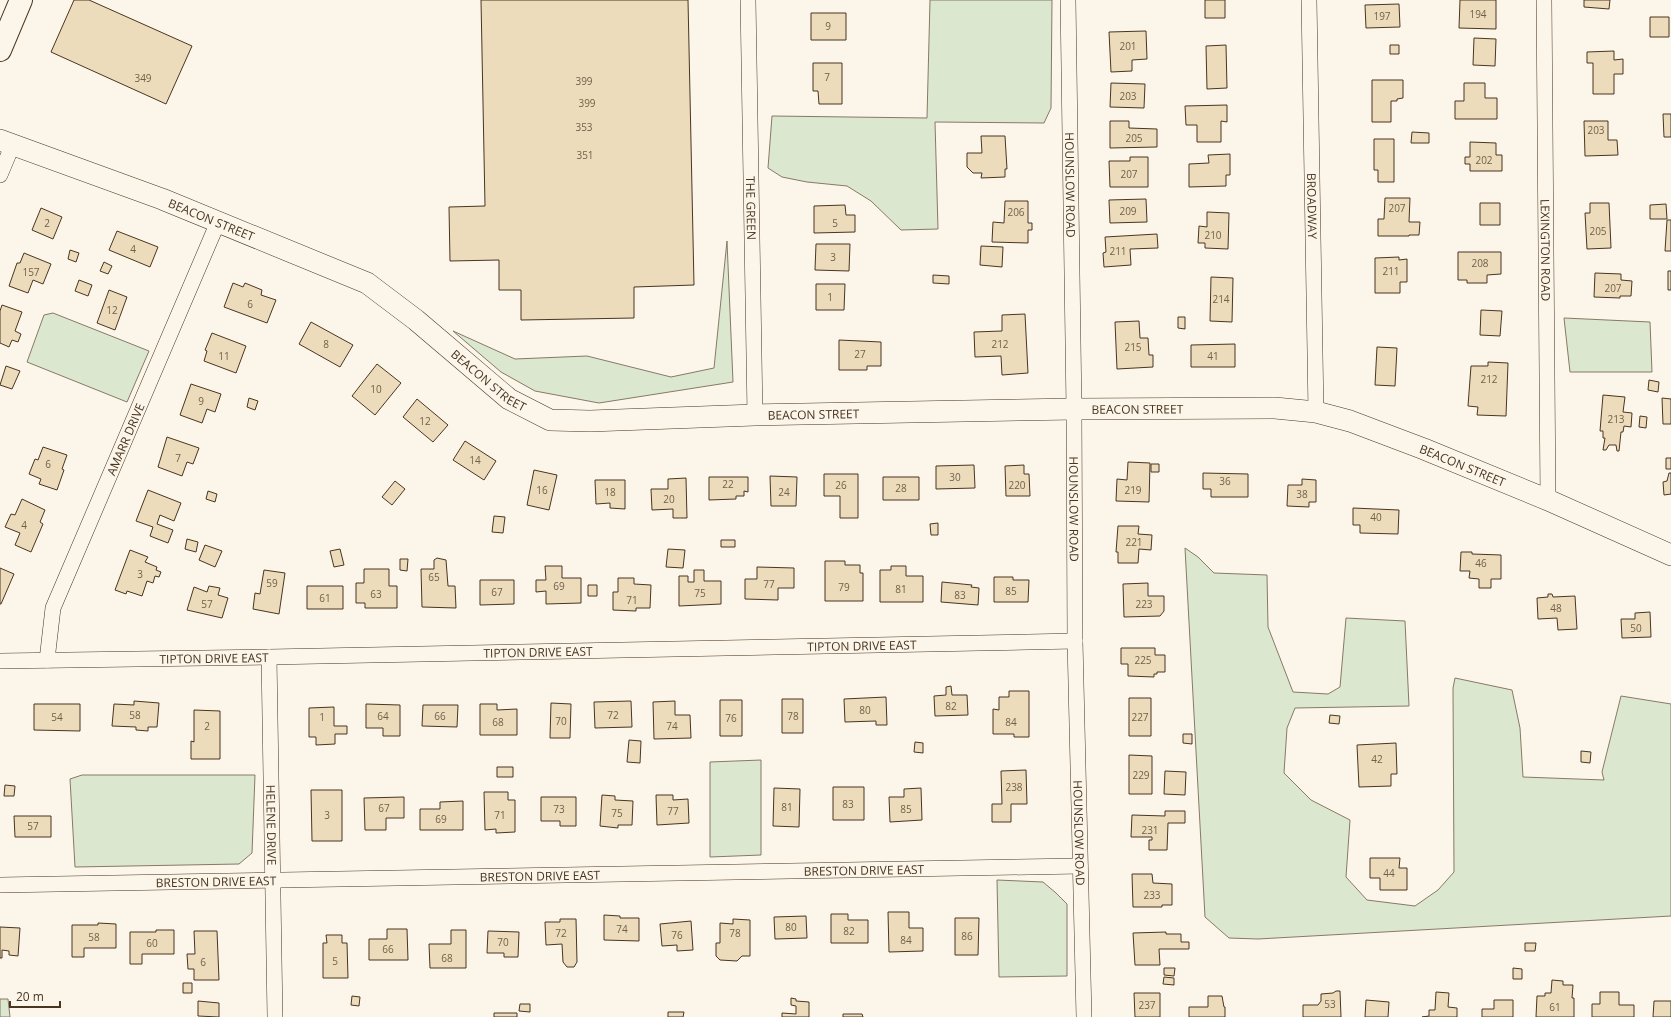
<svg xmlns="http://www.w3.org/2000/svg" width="1671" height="1017" font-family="'Open Sans',sans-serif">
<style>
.green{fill:#dce7d0;stroke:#887966}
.building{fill:#ecdcbc;stroke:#4a3520}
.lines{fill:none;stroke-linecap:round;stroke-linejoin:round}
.street-casing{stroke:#4a3520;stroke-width:16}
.secondary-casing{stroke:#4a3520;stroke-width:22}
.highway-casing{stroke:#4a3520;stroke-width:24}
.street{stroke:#fbf6e9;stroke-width:15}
.secondary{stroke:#fbf6e9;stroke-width:21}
.highway{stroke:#fbf6e9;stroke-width:22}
.labels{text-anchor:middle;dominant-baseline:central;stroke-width:3;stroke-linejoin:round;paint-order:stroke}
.number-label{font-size:10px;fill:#725f47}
.street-label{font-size:12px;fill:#4a3520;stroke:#fbf6e9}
</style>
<rect width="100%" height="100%" fill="#fbf6e9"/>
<path class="green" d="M930,0H1052L1051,108L1044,123L935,122L938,229L901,230L871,201L847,186L807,182L782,177L768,168L772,116L927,118Z
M727,241L733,382L599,403L535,391L501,372L453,331L515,359L587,356L671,377L714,368Z
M53,313L149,351L127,402L27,362L44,315Z
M1564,318L1650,322L1652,372H1570Z
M1185,548L1198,557L1214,573L1267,575L1268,627L1293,692L1328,694L1340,687L1346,618L1405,621L1409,706L1295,708L1287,728L1284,773L1311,800L1350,820L1346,877L1367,900L1415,906L1438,890L1454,872L1453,688L1455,678L1512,690L1520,728L1523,777L1604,780L1602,772L1621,696L1671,704V916L1258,939L1229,938L1205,917Z
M761,760V855L710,857V762Z
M82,775H255L252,853L239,864L75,867L70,779Z
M997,880L1043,882L1056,893L1067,904V976L999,977Z
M0,999H8L10,1017H0Z"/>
<path class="building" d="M74,0H89L192,46L166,104L51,52Z
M481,0H688L694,285L634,287V318L521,320V290H499V260L450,261L449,207L485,206Z
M1205,0H1225V18H1205Z
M1460,0H1496V29L1459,28Z
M1584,0H1610L1609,9L1584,7Z
M1399,4L1400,27L1366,28L1365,5Z
M811,13H846V40H811Z
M1650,17H1669V37H1650Z
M1146,31L1147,59L1132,60V71L1111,72L1109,32Z
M1474,38L1496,39L1495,66L1473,65Z
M1226,45L1227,88L1207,89L1206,46Z
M1390,45H1399V54H1390Z
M1614,51V60L1623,59V74H1614V94H1593V63H1587V52Z
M813,63H842V104H819L818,91H813Z
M1372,80H1403V98L1397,99V101H1391V122H1372Z
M1111,83L1145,84L1144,108L1110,107Z
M1464,83H1485V98H1497V119H1455V101H1464Z
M1227,105V122L1221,121V142H1197V125H1186L1185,106Z
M1663,114H1671V137H1664Z
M1110,121H1129V128L1157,129V147L1110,148Z
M1584,121H1608V140H1617L1618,155L1585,156Z
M1412,132L1429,133V143H1411Z
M981,136H1005L1007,169H1005V177L981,178L982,173H973L967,167V153H982Z
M1374,139H1394V182H1378V170H1374Z
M1470,142L1496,143V155H1502V171H1470V164H1465V157H1470Z
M1230,154V175H1226V186L1189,187V164L1209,163L1208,155Z
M1130,157H1148V187H1110L1109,161H1130Z
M1385,198H1410L1409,222H1420L1419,235H1409V236H1378V219H1384Z
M1146,199L1147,222L1110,223L1109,200Z
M1005,201H1028V223H1032V230H1028V243L992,242L993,222L1004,223Z
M1480,203H1500V225H1480Z
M1590,203H1609L1611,248L1587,249L1585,213H1590Z
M1666,204L1667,219H1650V205Z
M845,205L846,215H855V232L814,233V206Z
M41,208L62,217L53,239L32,230Z
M1207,212L1229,213L1228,249L1205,248V243H1198L1199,226L1207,227Z
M1667,220H1671V251H1665Z
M117,231L158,247L150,267L109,250Z
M1157,234L1158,248L1130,249L1131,265L1104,267L1103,253L1106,252L1105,237Z
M816,244H850L849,271L815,270Z
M981,246L1003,247L1002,267L980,265Z
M70,250L79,253L76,262L68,259Z
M1458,252H1501V274L1487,275V283H1467V280H1458Z
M24,253L51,264L43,284L33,280L28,293L9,286L17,263H20Z
M1399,257V260L1407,259V282H1400V293H1375V258Z
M104,262L112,266L108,274L100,271Z
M1668,271H1671V290H1668Z
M1595,273L1621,274V280L1632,281L1631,296H1620V298L1594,297Z
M933,275L949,276V284L933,283Z
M1211,277L1233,278L1232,322L1210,321Z
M79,280L92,285L88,296L75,291Z
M233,283L243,287L245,283L262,290L261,295L276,300L267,323L224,307Z
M816,284H845L844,310H816Z
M109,290L127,297L115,330L97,323Z
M2,305L22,312L15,331L21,334L18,342L12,340L9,347L0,343V311Z
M1481,310L1502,311L1500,336L1480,335Z
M1025,314L1028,373L1002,375L1001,356L975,357L974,332L1002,331V315Z
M1178,317H1185V329L1178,328Z
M1139,321L1140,338H1148L1149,355H1153V367L1117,369L1115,322Z
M311,322L353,345L340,367L299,344Z
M212,333L246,346L236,373L204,361L207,351L205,350Z
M839,340L881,342V366H867V370H839Z
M1235,344V367H1191V345Z
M1377,347L1397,348L1395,386L1375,385Z
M1488,362L1508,363L1506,416L1477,415L1478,407L1468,406L1471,366H1488Z
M377,364L401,383L375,415L352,396Z
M6,366L20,371L12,389L0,385Z
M1649,380L1659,382L1658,392L1648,390Z
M191,384L221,394L215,412L207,409L202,423L180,415Z
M1603,395L1625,397L1623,412L1632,413L1631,427L1624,426L1623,432H1621L1619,451H1617L1616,445H1609L1606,450H1603L1605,438H1603V431H1600Z
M249,398L258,401L255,410L247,407Z
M1662,398L1671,399V424H1663Z
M417,399L448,425L433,442L403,417Z
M1640,416L1647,417L1646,428L1639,427Z
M167,437L199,448L193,464L187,462L182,476L158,467Z
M465,441L496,461L484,480L453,460Z
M43,447L67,455L62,469L64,470L57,490L39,484L41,479L29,474L35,459L38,460Z
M1666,458H1671V469H1666Z
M1128,462L1150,463L1149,502L1116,501L1117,479L1127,480Z
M1151,464H1159V472H1151Z
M974,465L975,488L936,489V466Z
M1024,465V474H1029L1030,496H1006L1005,466Z
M534,470L557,475L549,510L527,505Z
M1203,473L1248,474V497H1211V489H1203Z
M1669,473H1671V494L1664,495L1663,482L1667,481Z
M824,474H858V518H840V496H824Z
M770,476L797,477L796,506H771Z
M709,477H748V492L744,491V496H736V499L709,500Z
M883,477H919V500H883Z
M686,478L687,518H673V509L652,510L651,489H668V479Z
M1302,479L1316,480V502H1309V507L1287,506L1288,485H1302Z
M595,480H625V509L610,508V503L596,504Z
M395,481L405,489L392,505L382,497Z
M148,490L181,503L174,521L160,515L157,524L173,530L168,543L150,536L153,527L136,521Z
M208,491L217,494L215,502L206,499Z
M22,499L45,510L40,522L43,524L31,552L15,545L20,533L5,527L11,514L15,515Z
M1353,508L1399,510L1398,534L1360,533V525H1353Z
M494,516L505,517L503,533L492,532Z
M938,523V535H931L930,524Z
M1118,526H1139L1138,534L1152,535L1151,550L1139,549L1138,563H1118V552H1116Z
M187,539L198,542L196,552L185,549Z
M721,540H735V547H721Z
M205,545L222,551L215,567L199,560Z
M340,549L344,565L334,567L330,551Z
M668,549L685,550L683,568L666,567Z
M130,550L148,557L145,562L157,567L156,570L161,572L159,577L155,576L153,583L147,581L142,596L127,591L126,594L115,590Z
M1461,552H1472V554L1501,555V579H1491V588H1479V579L1469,578L1470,571H1460Z
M437,558L446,560L448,586H455L456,608L422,607L421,569H434V560Z
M400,559H408L407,571L400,570Z
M825,561H845V565H860V573H863V601H825Z
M545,566H562V578H581V603L546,604V591L536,592V580H546Z
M891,566H906V576H923V602H880V570H891Z
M757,567L794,568V588H778V600L745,599V579H757Z
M0,568L14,574L1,604H0Z
M364,569H389V586H397V608H365V603H356V583H364Z
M264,570L285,573L279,614L253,609L255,593L260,594Z
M694,570H704V581H721V604L679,606V576H688V582H694Z
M994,577H1013V580H1029L1028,602H994Z
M618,578H634V584L651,585L650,608H636V611L613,610V592H618Z
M480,580H514V604L480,605Z
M942,582L972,585L971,587L979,588L978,605L941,602Z
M1148,583V596H1164V611L1160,616L1124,617L1123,584Z
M588,585H597V596H588Z
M209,586L220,588L218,595L228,598L222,618L187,610L194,587L207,592Z
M307,586H343V609H307Z
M1548,594H1552L1553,597L1575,596L1577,629L1558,630L1557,618L1538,619L1537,598L1548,597Z
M1650,612L1651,637L1622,638L1621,619H1635V613Z
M1121,648H1155V655H1165V672H1157V674H1154V677L1128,676V664H1121Z
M951,686L952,695H967L968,715L935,716L934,696L946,695V687Z
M1009,691H1029V737H1014V734H993V709L999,710V697H1009Z
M886,697L887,725H876V721L845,722L844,699Z
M1129,698H1151V736H1129Z
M782,699H803V733H782Z
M720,700H742V736H720Z
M134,701L159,703L157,727H148V731L136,730V727L112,726L114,704L134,705Z
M631,701L632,727L595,728L594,702Z
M675,701V715H690L691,738L654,739L653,702Z
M551,703L571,704L570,738H550Z
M34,704H80V731L34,730Z
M366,704L400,705V736H383V728H366Z
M480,704H497V710L517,709V735H480Z
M423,705H458L457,727L422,726Z
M334,707V726H347V734H335V744L316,745V737H309V708Z
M194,710L220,711V759H191V741L194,742Z
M1330,715L1340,716L1339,724L1329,723Z
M1183,734H1192V744L1183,743Z
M629,740L641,741L640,763L627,762Z
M915,742L923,743V753L914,752Z
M1396,743L1397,774H1391V786L1359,787L1357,745Z
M1581,751L1591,752L1590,763L1581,762Z
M1129,755L1152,756V794H1129Z
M497,767H513V777H497Z
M1026,770L1027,804H1011V822H992V804H1002L1001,771Z
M1165,771L1186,772L1185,795L1164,794Z
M5,785L15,786L14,796H4Z
M833,787H864V820H833Z
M774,788L800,789L799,827L773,826Z
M921,788L922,820L890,822L889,797H904V789Z
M311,790H342V841H312Z
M484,792H508V800H515V832L496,833V829L485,830Z
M602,795L615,796V800L633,801L632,825H618V828L600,826Z
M656,795H673V800L688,799L689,823L657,825Z
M404,797V818H386V830H365L364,798Z
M541,797H576V826H560V821H541Z
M463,801V830H420V809H440V802Z
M1165,811H1185V823H1168L1167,850H1149V840H1152V837H1131L1132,815L1165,816Z
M14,816H51V837H15Z
M1370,858H1400L1399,868H1407V890H1380V878H1370Z
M1132,874H1152L1153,883L1172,884V905H1162V907H1133Z
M888,912H909V928H923V951L889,952Z
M831,914H848V920H868V943H831Z
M604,915L620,916V918H639V941L604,940Z
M806,916L807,938L775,939L774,917Z
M955,918H979L978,955H955Z
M560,919H576L577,962L574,967H567L563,962L562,944L546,945L545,922H560Z
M733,919L750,920V956H742L737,961L720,960L716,956V943H720V923L733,924Z
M691,921L693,950L677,951V945L662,946L660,924Z
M98,923L116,924V948H84V957H72V925H98Z
M0,927L20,928L18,956L9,955V951L2,950V958H0Z
M387,929H407L408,960H369V939H387Z
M156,930H174V954H142V964H130V932H156Z
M451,930H466V968H430L429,944H451Z
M194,931H217L219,980H194V969H188L187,954H195Z
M488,931L519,932L518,957H504V953H487Z
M1166,932V934H1181V942H1189V949H1159L1160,965H1135L1133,933Z
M326,935H342V943H347L348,978H323V943H327Z
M1525,943H1536L1535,951H1525Z
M1164,968H1175L1174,976L1164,975Z
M1513,968L1522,969V979H1513Z
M1164,977L1174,978V985L1163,984Z
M1552,980L1563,981V985H1573L1572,998H1574V1017H1536L1537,996H1545V993H1551Z
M183,983H192V993H183Z
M1336,991H1340L1341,1017H1303V1005H1318L1321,1001V994L1333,993Z
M1436,992L1449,993L1448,1007L1457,1008V1017H1422L1429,1016V1010H1435Z
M1600,992H1619V1005H1634V1017H1592V1004H1600Z
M1134,993H1160V1017H1135Z
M352,996L360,997L359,1006L351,1005Z
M1208,996H1222L1224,1007H1225V1017H1189V1007H1208Z
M791,998L796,999V1001L809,1002V1017H782V1013L796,1014V1006L791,1005Z
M1366,1000L1389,1002L1388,1017H1365Z
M1494,1000H1513V1017H1482V1009H1494Z
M198,1001L219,1003V1017L198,1016Z
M1654,1001H1671V1017H1653Z
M520,1004H530V1012L519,1011Z
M668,1012H684L683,1017H668Z
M494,1013H517V1017H494Z
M843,1014H862L863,1017H843Z"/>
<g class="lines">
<g class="street-casing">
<g id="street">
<path id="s1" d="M748,0L755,415"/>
<path id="s2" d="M1068,0L1074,409L1075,641L1084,1017"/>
<path id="s3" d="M1309,0L1316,412"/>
<path id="s4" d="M1544,0L1548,500"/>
<path d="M0,175L13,144"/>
<path id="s5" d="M269,657L275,1017"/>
<path id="s6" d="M47,660L53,608L218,222"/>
<path id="s7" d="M0,661L269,657L1075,641"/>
<path id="s8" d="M0,885L1080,866"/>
</g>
</g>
<g class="secondary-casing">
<g id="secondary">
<path id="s9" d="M0,140L162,199L367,283L416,320L509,399L550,420L590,421L755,415L1074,409L1275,408L1316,412L1350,421L1424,449L1548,500L1671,555"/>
</g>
</g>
<g class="highway-casing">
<path id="highway" d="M0,50L21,0"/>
</g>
<use href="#street" class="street"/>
<use href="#secondary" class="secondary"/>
<use href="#highway" class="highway"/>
</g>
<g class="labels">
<g class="number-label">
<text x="1478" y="14">194</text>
<text x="1382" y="16">197</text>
<text x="828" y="26">9</text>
<text x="1128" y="46">201</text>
<text x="827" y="77">7</text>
<text x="143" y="78">349</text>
<text x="584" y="81">399</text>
<text x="1128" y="96">203</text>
<text x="587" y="103">399</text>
<text x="584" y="127">353</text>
<text x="1596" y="130">203</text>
<text x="1134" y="138">205</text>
<text x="585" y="155">351</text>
<text x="1484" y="160">202</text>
<text x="1129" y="174">207</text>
<text x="1397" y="208">207</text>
<text x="1128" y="211">209</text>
<text x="1016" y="212">206</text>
<text x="47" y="223">2</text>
<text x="835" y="223">5</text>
<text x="1598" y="231">205</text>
<text x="1213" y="235">210</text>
<text x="133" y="249">4</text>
<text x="1118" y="251">211</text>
<text x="833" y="257">3</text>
<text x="1480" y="263">208</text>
<text x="1391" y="271">211</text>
<text x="31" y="272">157</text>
<text x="1613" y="288">207</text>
<text x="830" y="297">1</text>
<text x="1221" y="299">214</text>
<text x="250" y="304">6</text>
<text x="112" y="310">12</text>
<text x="326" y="344">8</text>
<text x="1000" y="344">212</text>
<text x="1133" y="347">215</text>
<text x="860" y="354">27</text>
<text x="224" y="356">11</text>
<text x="1213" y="356">41</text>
<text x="1489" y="379">212</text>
<text x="376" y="389">10</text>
<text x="201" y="401">9</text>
<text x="1616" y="419">213</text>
<text x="425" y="421">12</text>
<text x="178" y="458">7</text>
<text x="475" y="460">14</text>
<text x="48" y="464">6</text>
<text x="955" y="477">30</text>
<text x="1225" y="481">36</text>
<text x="728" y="484">22</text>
<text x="841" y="485">26</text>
<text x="1017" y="485">220</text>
<text x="901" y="488">28</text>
<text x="542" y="490">16</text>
<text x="1133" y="490">219</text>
<text x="610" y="492">18</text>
<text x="784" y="492">24</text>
<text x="1302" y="494">38</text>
<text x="669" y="499">20</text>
<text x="1376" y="517">40</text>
<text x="24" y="525">4</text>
<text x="1134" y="542">221</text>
<text x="1481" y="563">46</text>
<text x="140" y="574">3</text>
<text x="434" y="577">65</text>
<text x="272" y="583">59</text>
<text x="769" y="584">77</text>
<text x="559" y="586">69</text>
<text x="844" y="587">79</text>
<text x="901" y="589">81</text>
<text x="1011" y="591">85</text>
<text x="497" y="592">67</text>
<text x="700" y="593">75</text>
<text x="376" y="594">63</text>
<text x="960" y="595">83</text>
<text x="325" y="598">61</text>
<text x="632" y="600">71</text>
<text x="207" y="604">57</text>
<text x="1144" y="604">223</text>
<text x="1556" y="608">48</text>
<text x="1636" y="628">50</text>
<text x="1143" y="660">225</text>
<text x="951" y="706">82</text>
<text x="865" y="710">80</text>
<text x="135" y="715">58</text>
<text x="613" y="715">72</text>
<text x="383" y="716">64</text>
<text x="440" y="716">66</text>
<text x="793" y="716">78</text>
<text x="57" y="717">54</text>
<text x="322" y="717">1</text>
<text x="1140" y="717">227</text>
<text x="731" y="718">76</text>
<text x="561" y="721">70</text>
<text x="498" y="722">68</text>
<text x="1011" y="722">84</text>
<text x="207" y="726">2</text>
<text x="672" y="726">74</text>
<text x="1377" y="759">42</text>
<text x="1141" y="775">229</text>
<text x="1014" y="787">238</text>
<text x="848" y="804">83</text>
<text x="787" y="807">81</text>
<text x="384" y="808">67</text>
<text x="559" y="809">73</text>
<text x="906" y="809">85</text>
<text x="673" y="811">77</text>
<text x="617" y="813">75</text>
<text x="327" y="815">3</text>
<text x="500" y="815">71</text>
<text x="441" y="819">69</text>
<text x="33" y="826">57</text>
<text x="1150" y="830">231</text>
<text x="1389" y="873">44</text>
<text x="1152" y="895">233</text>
<text x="791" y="927">80</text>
<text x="622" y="929">74</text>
<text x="849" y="931">82</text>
<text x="561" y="933">72</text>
<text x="735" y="933">78</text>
<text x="677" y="935">76</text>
<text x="967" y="936">86</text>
<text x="94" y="937">58</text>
<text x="906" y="940">84</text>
<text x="503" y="942">70</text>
<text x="152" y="943">60</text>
<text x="388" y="949">66</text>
<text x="447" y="958">68</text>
<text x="335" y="961">5</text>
<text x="203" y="962">6</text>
<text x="1330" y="1004">53</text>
<text x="1147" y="1005">237</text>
<text x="1555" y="1007">61</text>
</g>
<g class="street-label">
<text stroke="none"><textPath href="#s2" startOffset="185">HOUNSLOW ROAD</textPath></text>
<text stroke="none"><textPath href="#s3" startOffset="206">BROADWAY</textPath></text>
<text stroke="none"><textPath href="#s1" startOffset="208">THE GREEN</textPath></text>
<text stroke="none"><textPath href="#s9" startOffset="226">BEACON STREET</textPath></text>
<text stroke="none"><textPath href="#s4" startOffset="250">LEXINGTON ROAD</textPath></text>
<text stroke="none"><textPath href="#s9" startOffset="550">BEACON STREET</textPath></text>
<text stroke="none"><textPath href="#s9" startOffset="1211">BEACON STREET</textPath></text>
<text stroke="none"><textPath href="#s9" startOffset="887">BEACON STREET</textPath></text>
<text stroke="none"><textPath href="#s6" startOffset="236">AMARR DRIVE</textPath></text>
<text stroke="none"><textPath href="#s9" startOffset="1546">BEACON STREET</textPath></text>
<text stroke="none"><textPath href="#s2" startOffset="509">HOUNSLOW ROAD</textPath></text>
<text stroke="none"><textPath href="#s7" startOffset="862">TIPTON DRIVE EAST</textPath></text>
<text stroke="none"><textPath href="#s7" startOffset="538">TIPTON DRIVE EAST</textPath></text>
<text stroke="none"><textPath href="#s7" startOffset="214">TIPTON DRIVE EAST</textPath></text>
<text stroke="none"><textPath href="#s5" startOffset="168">HELENE DRIVE</textPath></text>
<text stroke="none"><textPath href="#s2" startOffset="833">HOUNSLOW ROAD</textPath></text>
<text stroke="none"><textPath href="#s8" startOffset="864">BRESTON DRIVE EAST</textPath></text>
<text stroke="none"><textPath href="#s8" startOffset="540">BRESTON DRIVE EAST</textPath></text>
<text stroke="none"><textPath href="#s8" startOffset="216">BRESTON DRIVE EAST</textPath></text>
</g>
</g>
<path d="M10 1001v6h50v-6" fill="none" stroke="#4a3520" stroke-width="2"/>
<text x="16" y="1001" font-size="12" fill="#4a3520" stroke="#fbf6e9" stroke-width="3" paint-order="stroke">20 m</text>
</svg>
